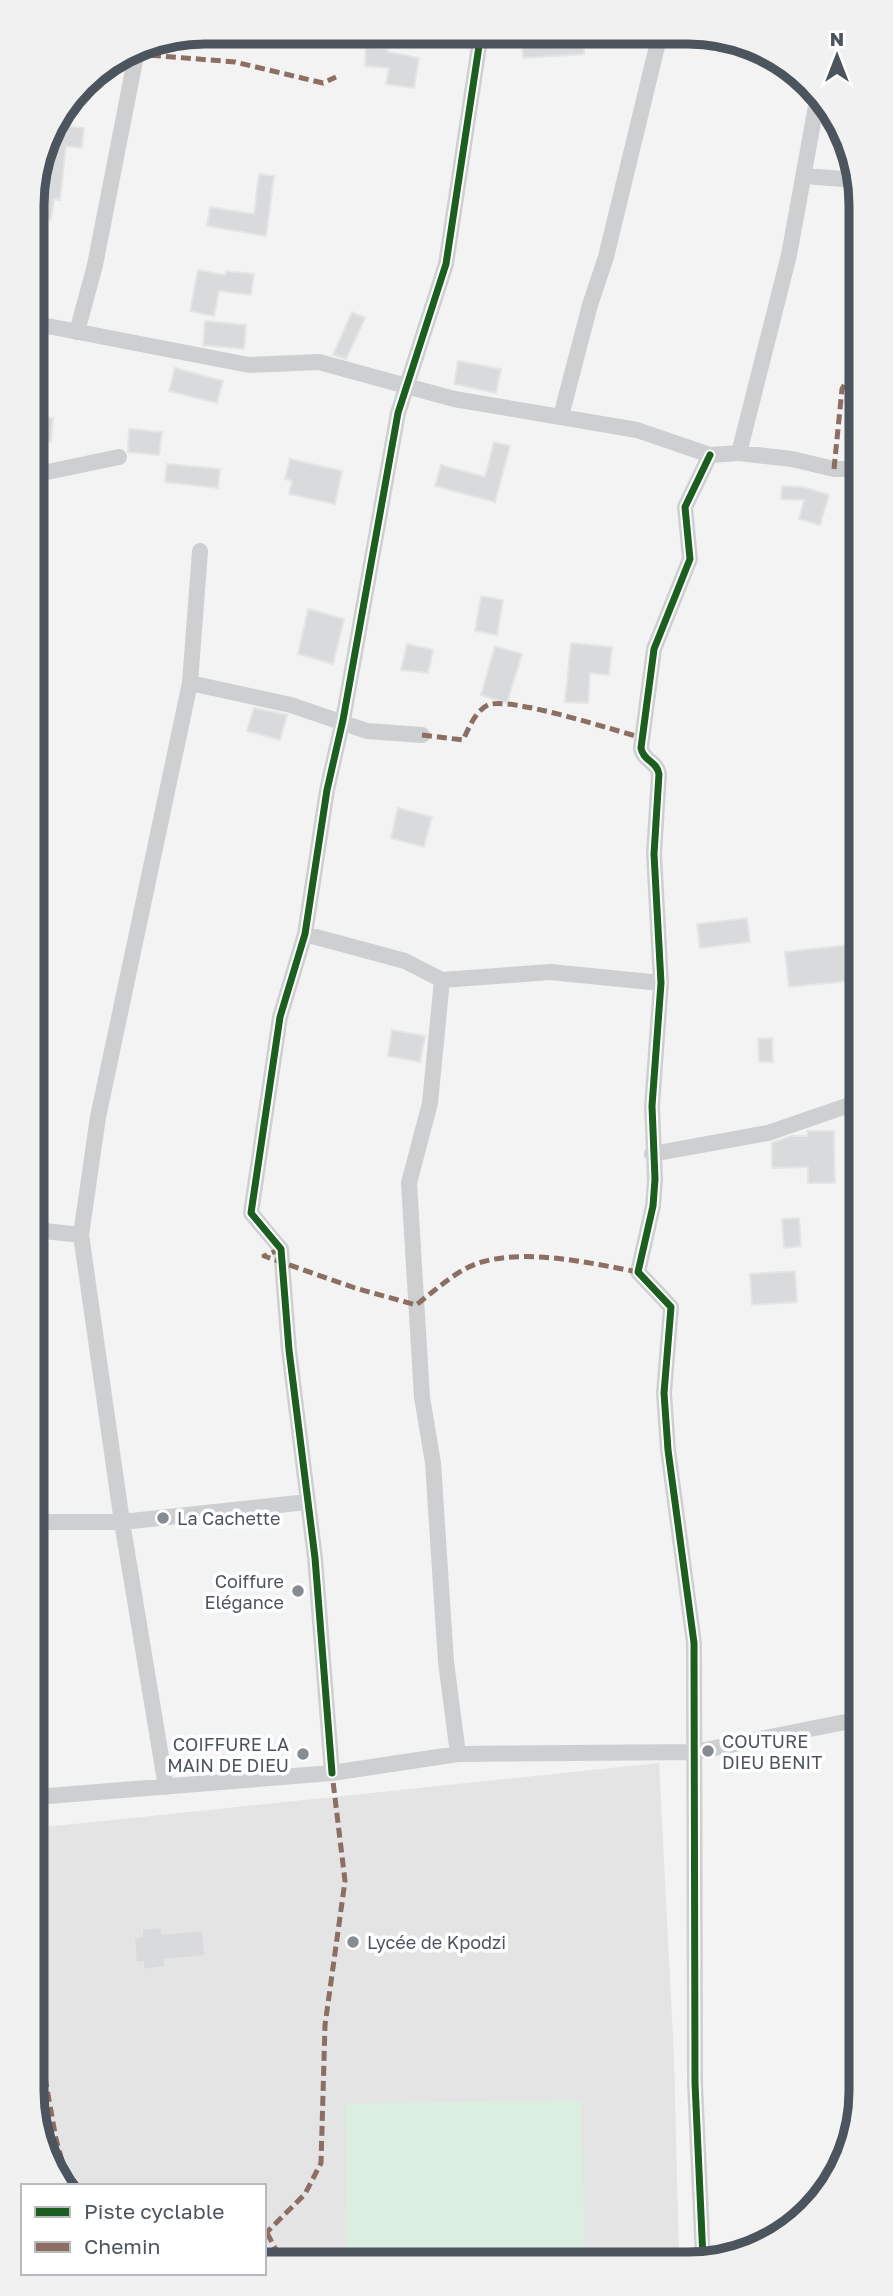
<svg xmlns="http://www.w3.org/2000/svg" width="893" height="2296" font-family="'Golos Text',sans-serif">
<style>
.education{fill:#e5e4e4}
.garden{fill:#daefe2}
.building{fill:#d9dadc;stroke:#e5e5e6;stroke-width:2}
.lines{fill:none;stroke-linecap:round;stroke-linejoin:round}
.street{stroke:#cdcfd1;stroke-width:16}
.quiet{stroke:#8d6e63;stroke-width:5;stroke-dasharray:10 5;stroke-linecap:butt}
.cycleway-casing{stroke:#fff;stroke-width:11}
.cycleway{stroke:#1b5e20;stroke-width:7}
.poi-dot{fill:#868c92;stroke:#fff;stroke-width:2.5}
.labels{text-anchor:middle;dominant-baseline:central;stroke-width:7;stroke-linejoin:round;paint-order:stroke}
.poi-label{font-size:18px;fill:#4c555e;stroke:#fff;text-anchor:start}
.rim{fill:none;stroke:#4c555e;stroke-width:9}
</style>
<rect width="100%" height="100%" fill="#f3f3f3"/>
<path class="education" d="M659,1763L674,2056L679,2259L264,2261V2186H66L37,2136L36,1828Z"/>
<path class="garden" d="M582,2100L584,2254L348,2257L345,2104Z"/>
<path class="building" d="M583,39L584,54L523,58L522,42Z
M366,47L388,49V52L419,58L414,88L386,84L389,68L365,66Z
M53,124L84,128L82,148L66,146L60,200L54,199L51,220L32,218V193Z
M259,174L274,176L266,236L207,226L210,207L254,214Z
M198,270L225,275L226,271L254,274L251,295L219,291L214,316L190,311Z
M352,312L365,318L346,359L333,355Z
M205,321L246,325L244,349L203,345Z
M458,361L501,369L496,393L454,384Z
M175,368L223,381L217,403L169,391Z
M33,416L53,418L51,442L33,441Z
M129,429L162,432L159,455L128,452Z
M494,442L510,446L495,502L435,486L441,465L485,477Z
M290,459L342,471L335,504L289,494L292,481L285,479Z
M167,464L220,469L218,488L165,482Z
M782,486L803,487L829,495L820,525L799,519L804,500L781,499Z
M481,596L503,600L497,635L475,631Z
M308,609L344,619L333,664L298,654Z
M571,643L612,647L609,675L590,673L588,703L565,702Z
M407,644L433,650L428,673L401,670Z
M495,646L522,654L507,703L481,695Z
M254,708L287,715L280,740L247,731Z
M398,808L432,817L424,847L391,838Z
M747,918L750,942L700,948L697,924Z
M858,944V980L789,987L785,952Z
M392,1030L425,1036L420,1062L388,1056Z
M772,1038L773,1062H759L758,1039Z
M807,1131H834L835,1183H808V1167L772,1168V1143L791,1136H807Z
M799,1218L801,1246L784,1248L782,1219Z
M795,1271L797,1302L752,1305L750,1274Z
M161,1927L162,1934L203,1930L205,1956L165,1960L166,1967L143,1970V1962L136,1963L134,1937L142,1936V1929Z"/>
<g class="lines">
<path class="street" d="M805,176L856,180
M32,323L249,365L319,362L454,399L637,430L710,455L739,453L792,459L834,469H857
M77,332L95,265L138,45
M561,416L590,305L606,257L660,34
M739,453L789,255L818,95
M33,475L119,457
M190,683L291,705L367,731L422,735
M857,766V800
M305,934L405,961L442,980L550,972L661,983
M442,980L430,1103L409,1183L422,1397L433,1463L446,1662L458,1754
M652,1154L768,1133L858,1102
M35,1230L81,1235
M36,1522H122L307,1502
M332,1773L315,1558L289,1350L281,1249L251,1213L280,1017L305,934L327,790L343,720L398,413L446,264L481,33
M166,1787L122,1522L81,1235L98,1117L190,683L200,551
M36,1797L332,1773L458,1754L695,1752L860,1719
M703,2259L695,2083L694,1643L668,1450L664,1393L671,1307L638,1272L653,1206L655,1179L652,1106L661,983L654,854L659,774C657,761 643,761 641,748L654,649L690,559L685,507L710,455"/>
<path class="quiet" d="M136,54L235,62L323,83L336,77
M834,469L842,389L856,365
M422,735L463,740C469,728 475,711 488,705C510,696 616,731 643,738
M281,1249L264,1256L355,1288L416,1305C432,1293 448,1278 465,1269C510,1244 590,1263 638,1272
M37,2033L56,2139L69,2186
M267,2233L282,2261
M264,2235L305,2194L321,2163L325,2025L345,1881L332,1773"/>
<g class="cycleway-casing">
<path id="cycleway" d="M332,1773L315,1558L289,1350L281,1249L251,1213L280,1017L305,934L327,790L343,720L398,413L446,264L481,33
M703,2259L695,2083L694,1643L668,1450L664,1393L671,1307L638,1272L653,1206L655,1179L652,1106L661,983L654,854L659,774C657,761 643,761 641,748L654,649L690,559L685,507L710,455"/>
</g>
<use href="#cycleway" class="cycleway"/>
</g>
<g class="poi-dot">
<circle cx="163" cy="1518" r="7"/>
<circle cx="298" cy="1591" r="7"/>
<circle cx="708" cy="1751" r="7"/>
<circle cx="303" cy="1754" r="7"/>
<circle cx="353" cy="1942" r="7"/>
</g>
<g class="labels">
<g class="poi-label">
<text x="177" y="1518">La Cachette</text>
<text x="284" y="1581" text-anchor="end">Coiffure<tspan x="284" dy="21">Elégance</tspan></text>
<text x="722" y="1741">COUTURE<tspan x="722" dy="21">DIEU BENIT</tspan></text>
<text x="289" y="1744" text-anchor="end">COIFFURE LA<tspan x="289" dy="21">MAIN DE DIEU</tspan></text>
<text x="367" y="1942">Lycée de Kpodzi</text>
</g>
</g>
<path d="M0 0H893V2296H0ZM205 44H688A161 161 0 0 1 849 205V2091A161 161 0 0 1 688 2252H205A161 161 0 0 1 44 2091V205A161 161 0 0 1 205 44Z" fill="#f1f1f2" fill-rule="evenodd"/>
<path class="rim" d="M205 44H688A161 161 0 0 1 849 205V2091A161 161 0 0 1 688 2252H205A161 161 0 0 1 44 2091V205A161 161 0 0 1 205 44Z"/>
<rect x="21" y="2184" width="245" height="91" fill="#ffffff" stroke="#b7bbbf" stroke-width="2"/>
<rect x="35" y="2207" width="35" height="10" fill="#1b5e20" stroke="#b7bbbf" stroke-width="2"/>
<text x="84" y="2219" font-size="21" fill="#4c555e">Piste cyclable</text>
<rect x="35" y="2242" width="35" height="10" fill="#8d6e63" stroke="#b7bbbf" stroke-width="2"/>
<text x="84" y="2254" font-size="21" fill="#4c555e">Chemin</text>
<g transform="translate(837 56)" stroke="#ffffff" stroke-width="5" paint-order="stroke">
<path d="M0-5L12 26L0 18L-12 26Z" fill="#4c555e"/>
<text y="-10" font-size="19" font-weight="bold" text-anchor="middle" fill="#4c555e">N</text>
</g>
</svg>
